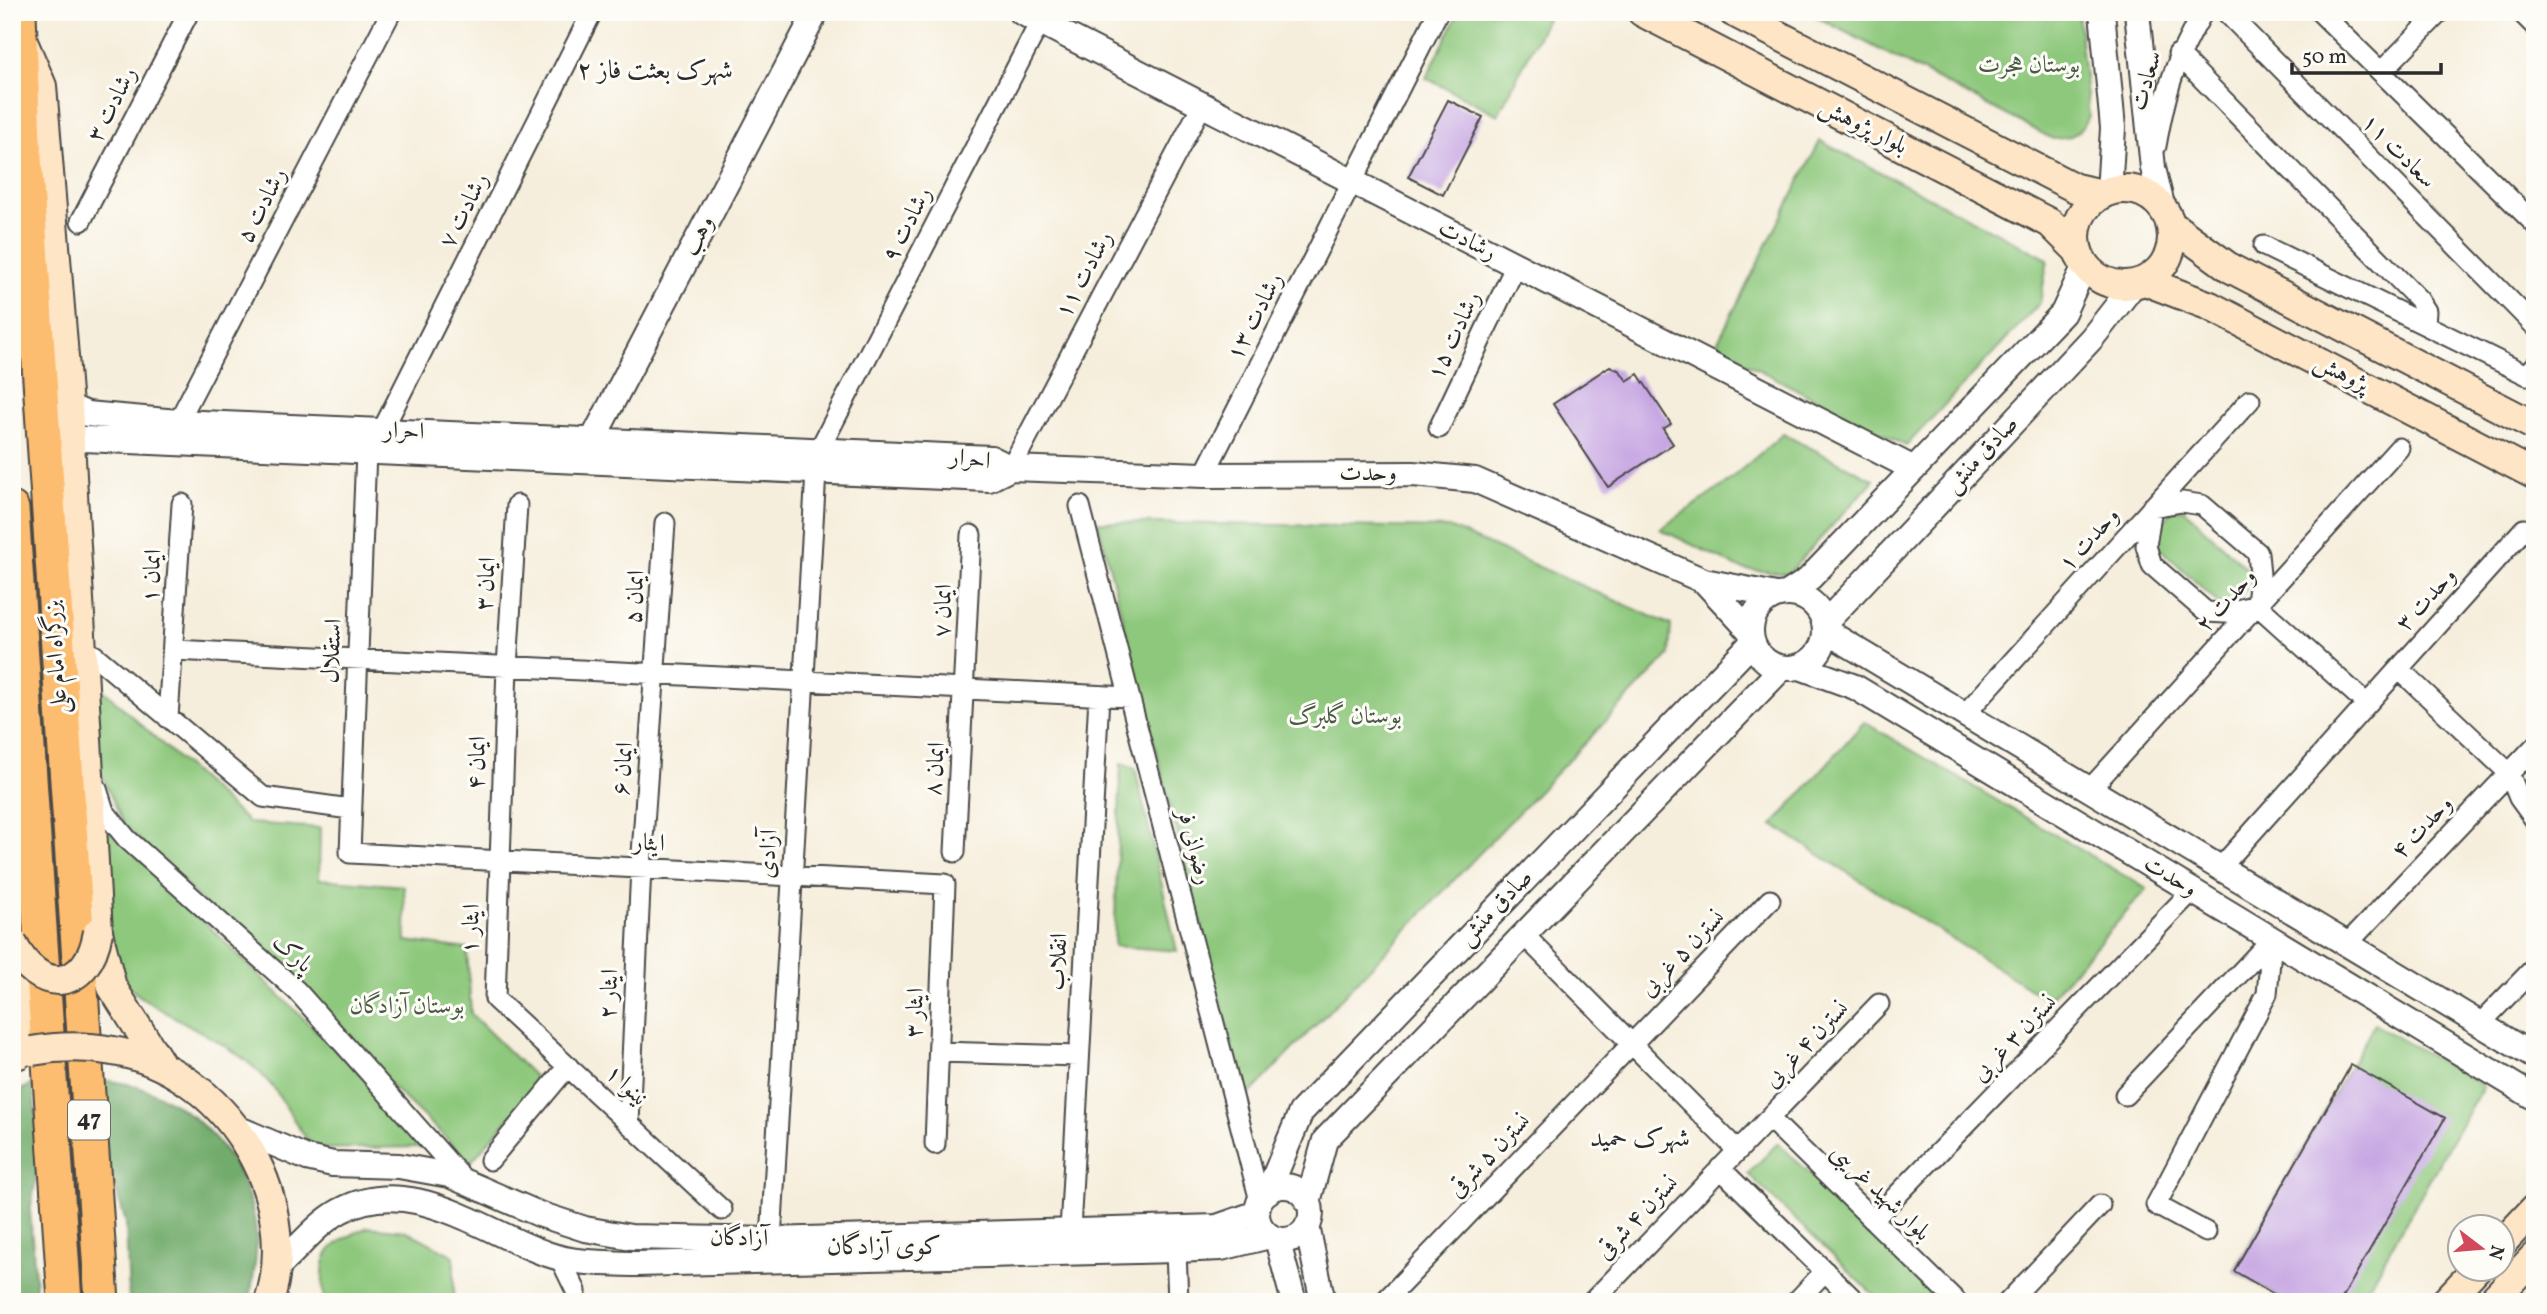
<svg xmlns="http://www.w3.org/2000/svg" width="2547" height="1314" font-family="Vollkorn,Amiri,serif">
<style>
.green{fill:#8dc87c;stroke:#5c7a54;stroke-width:2}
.forest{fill:#72ac6c;stroke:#4e6c4c;stroke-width:2}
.building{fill:#c7a7e3}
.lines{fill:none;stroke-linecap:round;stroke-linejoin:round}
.minor-casing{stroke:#494846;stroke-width:23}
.tertiary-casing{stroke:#494846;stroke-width:28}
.secondary-casing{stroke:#494846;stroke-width:32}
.trunk-casing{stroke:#494846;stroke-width:37}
.minor{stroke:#fff;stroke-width:19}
.tertiary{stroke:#fff;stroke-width:24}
.secondary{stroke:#fee5c5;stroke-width:28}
.trunk{stroke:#fcbd6f;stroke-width:33}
.secondary-bridge-casing{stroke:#494846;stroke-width:32;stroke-linecap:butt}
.secondary-bridge{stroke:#fee5c5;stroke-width:28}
.labels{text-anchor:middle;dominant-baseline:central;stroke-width:6;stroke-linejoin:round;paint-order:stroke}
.shield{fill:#fdfcf7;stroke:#6a6a68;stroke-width:2}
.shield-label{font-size:23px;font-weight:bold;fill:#2b2b2b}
.park-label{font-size:24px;fill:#485a43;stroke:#fdfcf7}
.street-label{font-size:24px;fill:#2b2b2b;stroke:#fdfcf7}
.neighbourhood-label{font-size:26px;fill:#2b2b2b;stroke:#fdfcf7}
</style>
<rect width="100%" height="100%" fill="#fdfcf7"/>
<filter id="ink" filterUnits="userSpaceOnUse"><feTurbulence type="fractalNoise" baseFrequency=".0143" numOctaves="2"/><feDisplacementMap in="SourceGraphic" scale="14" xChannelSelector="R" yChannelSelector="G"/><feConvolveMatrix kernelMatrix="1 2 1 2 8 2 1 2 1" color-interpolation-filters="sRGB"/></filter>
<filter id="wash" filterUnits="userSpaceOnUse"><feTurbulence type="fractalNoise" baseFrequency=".00686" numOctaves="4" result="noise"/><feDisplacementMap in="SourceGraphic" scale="28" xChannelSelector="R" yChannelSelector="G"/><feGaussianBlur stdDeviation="1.57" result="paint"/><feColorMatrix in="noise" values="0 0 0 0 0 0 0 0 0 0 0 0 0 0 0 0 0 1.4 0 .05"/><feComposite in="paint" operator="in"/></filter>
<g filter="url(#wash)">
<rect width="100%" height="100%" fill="#f6eedc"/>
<path class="green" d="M1459,12H1534L1547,19L1498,115L1426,78Z
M1807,12H2078L2089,116C2082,132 2072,139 2053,139Z
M1820,141L2048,259L2040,303L1906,446L1715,347Z
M1783,434L1874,480L1788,574L1742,569L1660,529L1721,487Z
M2184,509L2251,573L2252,583L2232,605L2221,606L2154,542L2153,532L2173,510Z
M1098,522L1451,528L1671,625L1669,655L1245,1099Z
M91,679L249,823L320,828L319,879L404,886L406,941L467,949L471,1014L540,1082L471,1162L380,1075L315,996L235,934L124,825L98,767Z
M1864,722L2147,889L2048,1000L1773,825Z
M1121,763L1135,768L1177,951L1114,946Z
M101,821L427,1139L421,1147L315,1149C293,1125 283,1094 259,1072C224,1039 179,1023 141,997C95,966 104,871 101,821Z
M2374,1024L2483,1086L2360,1302H2288L2234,1271Z
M1778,1143L1944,1302H1881L1748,1174Z
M368,1227L407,1231L454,1256V1302H324C320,1253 324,1247 368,1227Z"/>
<path class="forest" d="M99,1080C170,1084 231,1136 251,1205C261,1237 255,1270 249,1302H129L126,1223L107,1160Z
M32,1084L41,1152L30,1211L37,1302H12V1095Z"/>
<g id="blocks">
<path class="building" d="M1448,100L1483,117L1443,195L1408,177Z
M1610,366L1620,371L1627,381L1638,374L1671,424L1663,429L1673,444L1608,487L1553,404Z
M2351,1065L2445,1118L2340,1302H2288L2234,1271Z"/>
</g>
</g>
<g filter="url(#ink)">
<use href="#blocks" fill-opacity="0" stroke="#494846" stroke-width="2"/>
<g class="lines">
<g class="minor-casing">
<path id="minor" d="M2226,12L2535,326
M2320,12L2535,224
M2521,12L2535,26
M2178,54L2419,300L2426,311L2425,325
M2381,72L2440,12
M2156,146C2166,90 2174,62 2203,12
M81,221L189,12
M2264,246L2527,375L2535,366
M178,422L391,12
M1439,428L1516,265
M382,431L592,12
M819,450L1040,22
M366,452L350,853L945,884L935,1144
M1011,468L1202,105
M1204,475L1438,12
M2182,502L2202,505L2258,553L2260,575L2257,605L2225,613L2206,612L2152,565L2146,546L2152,507Z
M517,505L507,667L495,999L722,1210
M1080,506L1260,1201
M2257,605L2367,704
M174,650L1129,697
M94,655L263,797L350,809
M2399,669L2509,773L2519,798L2535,820
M1965,714L2250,400
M168,718L182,504
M2091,788L2399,448
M97,789L104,811L127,839L297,991L465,1181
M955,852L971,535
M2221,867L2524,529
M1523,934L1737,1150
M2348,943L2535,746
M2480,1024L2535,967
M939,1052L1079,1056
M2125,1095L2272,939
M1770,1119L1957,1302
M629,1123L641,868L665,523
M490,1160L568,1066
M1720,1168L1856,1302
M1873,1220L2192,891
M1070,1231L1099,696
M2206,1232L2156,1205L2267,994L2272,939
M771,1240L816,472
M1176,1250L1178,1302
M560,1258L576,1291V1302
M1384,1302L1770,900
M1592,1302L1879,1004
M1796,1302L1825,1271
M2008,1302L2100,1205"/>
</g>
<g class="tertiary-casing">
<path id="tertiary" d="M1021,12L1914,469
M2102,12L2113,128L2109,192
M2137,12L2153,168L2163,209
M68,406L87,414L178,422L991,458L1011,468L1204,475L1413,474L1475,480L1704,581L1776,595
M70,445L84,439L989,479L1011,468
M593,454V439L816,12
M1704,581L1750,631
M1788,593L1808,580L2063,313L2085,265
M1751 631a37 37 0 1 1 74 0a37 37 0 1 1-74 0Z
M1825,623L2092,338L2135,283
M1826,631L2535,1057
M1800,667L1855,687L2535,1098
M237,1128L307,1158L333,1164L399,1166L449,1175L539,1214L585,1229L631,1237L771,1240L1217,1227L1257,1213
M1257 1213a27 27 0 1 1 54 0a27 27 0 1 1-54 0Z
M1268,1192L1301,1112L1752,643
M1308,1202L1325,1140L1782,668
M1307,1226L1323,1302
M1277,1239L1294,1302
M276,1268C297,1250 315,1225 340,1211C410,1172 483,1232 547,1254C575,1264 607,1263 637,1264L1176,1250L1221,1248L1270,1236"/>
</g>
<g class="secondary-casing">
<path id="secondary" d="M1642,12L2050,223L2078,251
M1733,12L2075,188L2103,194
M24,44L42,86L68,406L98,932L112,987L162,1066
M2076 237a48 48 0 1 1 96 0a48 48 0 1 1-96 0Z
M2170,224L2230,268L2535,426
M2145,281L2210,306L2535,475
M12,941L19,1054
M113,1051C223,1069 303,1193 269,1302
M2502,1243L2535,1208
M2445,1302L2477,1268
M2491,1302L2535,1256"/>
</g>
<g class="trunk-casing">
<path id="trunk" d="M19,12L24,142L102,1302
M12,509L65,1302"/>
</g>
<use href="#minor" class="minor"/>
<use href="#tertiary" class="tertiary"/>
<use href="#secondary" class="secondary"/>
<use href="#trunk" class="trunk"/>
<g class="secondary-bridge-casing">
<path id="secondary-bridge" d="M12,942C38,996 88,992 98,932
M32,1051C60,1046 86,1046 113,1051"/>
</g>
<use href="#secondary-bridge" class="secondary-bridge"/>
</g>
</g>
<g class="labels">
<rect class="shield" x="68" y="1100.5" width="42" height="39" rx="5"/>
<g class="shield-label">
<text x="89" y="1120">47</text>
</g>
<g class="park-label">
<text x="2029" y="66">بوستان هجرت</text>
<text x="1345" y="717">بوستان گلبرگ</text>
<text x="407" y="1007">بوستان آزادگان</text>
</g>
<g class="street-label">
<text transform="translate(2147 81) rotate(-74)">سعادت</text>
<text transform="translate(113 105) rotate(-63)">رشادت ۳</text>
<text transform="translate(1863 127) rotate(27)">بلوار پژوهش</text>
<text transform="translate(2398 152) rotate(45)">سعادت ۱۱</text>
<text transform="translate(263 206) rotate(-63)">رشادت ۵</text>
<text transform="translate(465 211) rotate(-63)">رشادت ۷</text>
<text transform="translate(908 225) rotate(-63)">رشادت ۹</text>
<text transform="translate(699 236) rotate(-62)">وهب</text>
<text transform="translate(1467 241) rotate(27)">رشادت</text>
<text transform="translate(1085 275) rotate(-62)">رشادت ۱۱</text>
<text transform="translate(1256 317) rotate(-63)">رشادت ۱۳</text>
<text transform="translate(1455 336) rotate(-65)">رشادت ۱۵</text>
<text transform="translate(2341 374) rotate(27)">پژوهش</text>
<text transform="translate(404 432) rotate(2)">احرار</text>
<text transform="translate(1982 455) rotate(-47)">صادق منش</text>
<text transform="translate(970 460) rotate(7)">احرار</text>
<text x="1368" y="474">وحدت</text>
<text transform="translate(2090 540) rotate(-48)">وحدت ۱</text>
<text transform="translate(153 576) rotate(-87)">ایمان ۱</text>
<text transform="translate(487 584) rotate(-86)">ایمان ۳</text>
<text transform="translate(636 597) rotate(-87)">ایمان ۵</text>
<text transform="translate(2427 600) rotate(-48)">وحدت ۳</text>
<text transform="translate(2227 601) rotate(-48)">وحدت ۲</text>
<text transform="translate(944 611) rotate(-88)">ایمان ۷</text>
<text transform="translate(333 651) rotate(-87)">استقلال</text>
<text transform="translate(57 657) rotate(-94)">بزرگراه امام علی</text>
<text transform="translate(478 763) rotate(-88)">ایمان ۴</text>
<text transform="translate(624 769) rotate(-85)">ایمان ۶</text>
<text transform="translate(936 769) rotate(-86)">ایمان ۸</text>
<text transform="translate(2423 828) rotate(-47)">وحدت ۴</text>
<text transform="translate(649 844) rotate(3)">ایثار</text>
<text transform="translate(1194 847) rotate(75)">رضوانی فر</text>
<text transform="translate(769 854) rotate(-86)">آزادی</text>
<text transform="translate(2170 877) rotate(31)">وحدت</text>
<text transform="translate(1496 908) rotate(-46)">صادق منش</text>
<text transform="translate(472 929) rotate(-88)">ایثار ۱</text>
<text transform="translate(292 954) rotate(43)">پارک</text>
<text transform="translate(1683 954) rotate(-46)">نسترن ۵ غربی</text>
<text transform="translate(1059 962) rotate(-87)">انقلاب</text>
<text transform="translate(610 994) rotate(-87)">ایثار ۲</text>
<text transform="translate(916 1013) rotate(-88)">ایثار ۳</text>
<text transform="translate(2015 1039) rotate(-46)">نسترن ۳ غربی</text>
<text transform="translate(1807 1045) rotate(-46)">نسترن ۴ غربی</text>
<text transform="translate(626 1086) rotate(43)">نینوا ۱</text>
<text transform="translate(1490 1156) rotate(-46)">نسترن ۵ شرقی</text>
<text transform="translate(1880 1193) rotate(44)">بلوار شهید غریبی</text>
<text transform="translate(1638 1218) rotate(-46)">نسترن ۴ شرقی</text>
<text transform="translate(739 1239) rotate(1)">آزادگان</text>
</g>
<g class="neighbourhood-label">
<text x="655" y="71">شهرک بعثت فاز ۲</text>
<text x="1640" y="1139">شهرک حمید</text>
<text x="884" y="1247">کوی آزادگان</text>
</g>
</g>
<rect width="2547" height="1314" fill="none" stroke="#fdfcf7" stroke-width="42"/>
<g transform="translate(2481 1248) rotate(106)"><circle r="33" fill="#fdfcf7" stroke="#a9a8a5" stroke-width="2"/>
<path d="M0-5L12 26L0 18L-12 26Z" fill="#d1495b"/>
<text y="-10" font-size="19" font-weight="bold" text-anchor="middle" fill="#2b2b2b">N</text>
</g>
<path d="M2292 63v10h149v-10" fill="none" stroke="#2b2b2b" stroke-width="3.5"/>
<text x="2302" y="63" font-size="21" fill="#2b2b2b" stroke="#fdfcf7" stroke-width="5" paint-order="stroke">50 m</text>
</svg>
